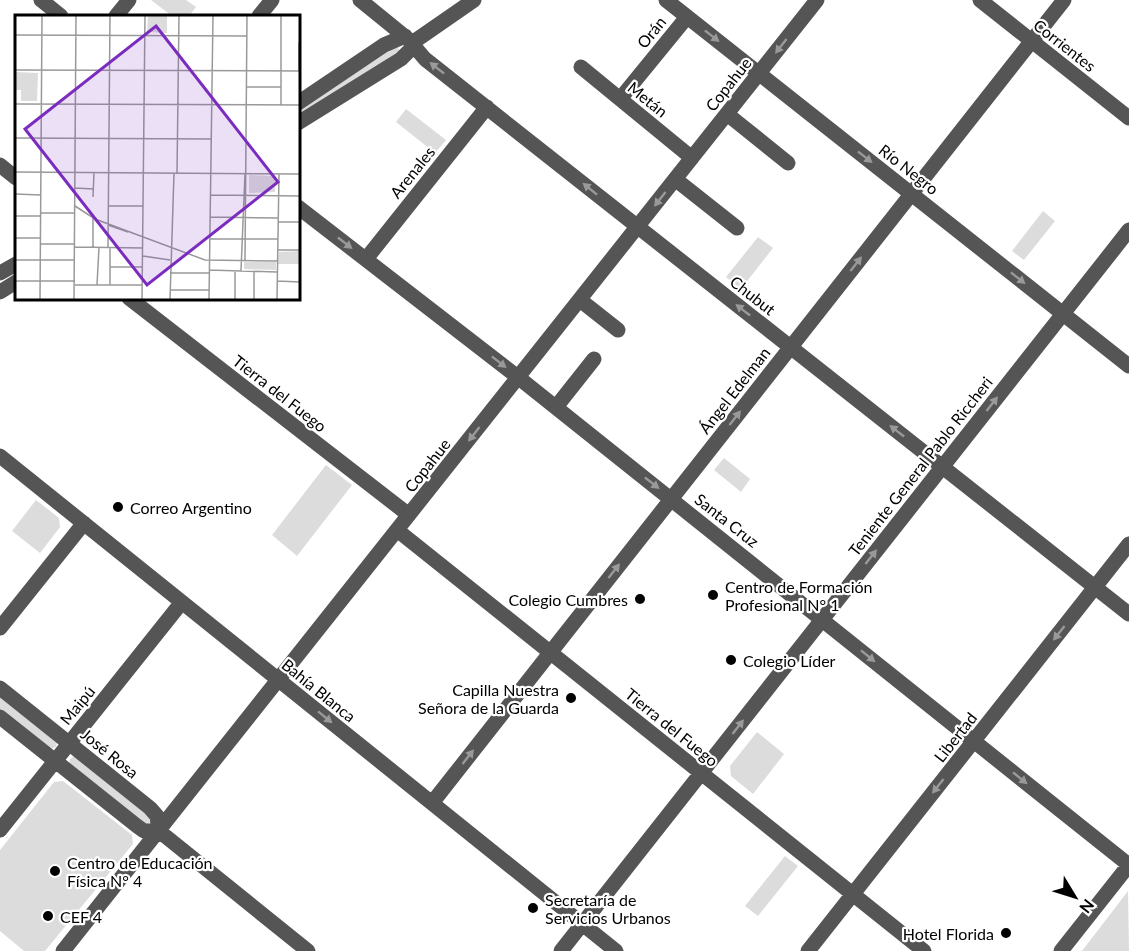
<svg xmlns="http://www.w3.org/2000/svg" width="1129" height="951" font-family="Lato,sans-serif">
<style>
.green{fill:#dcdcdc}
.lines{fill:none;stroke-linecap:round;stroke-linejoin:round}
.minor{stroke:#555;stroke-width:15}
.oneway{fill:#999}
.poi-dot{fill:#000;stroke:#fff;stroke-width:2}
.labels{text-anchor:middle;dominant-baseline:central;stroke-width:4.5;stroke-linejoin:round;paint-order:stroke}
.street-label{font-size:16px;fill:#000;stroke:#fff}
.poi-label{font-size:16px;fill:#000;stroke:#fff;text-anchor:start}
.inset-road{fill:none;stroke:#999;stroke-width:1.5}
.view{fill:#7b2cbf;fill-opacity:0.15;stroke:#7b2cbf;stroke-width:3}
.inset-edge{fill:none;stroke:#000;stroke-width:3}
</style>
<rect width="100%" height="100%" fill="#fff"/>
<path class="green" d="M151,0H186L196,7L189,16H172Z
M396,45L400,51L299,117V109Z
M406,109L446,140L435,153L396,122Z
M1043,211L1055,221L1024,260L1012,251Z
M758,237L773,248L741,289L726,277Z
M724,458L750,479L741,492L714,470Z
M326,465L352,485L297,556L272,535Z
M36,500L59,518L60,527L40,553L12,531Z
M0,695L57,742L56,747L50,749L0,710Z
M757,732L784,754L753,794L731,776L730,766Z
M74,756L150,815L151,824L146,826L69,764L70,759Z
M63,781L132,835L133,844L45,951H24L0,931V850L54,782Z
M785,856L798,866L758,916L745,906Z
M1128,891L1129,951H1082Z"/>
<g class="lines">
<path class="minor" d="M41,0L61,16
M360,0L408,39L425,59L1129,614
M666,0L1129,366
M980,0L1129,118
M116,16L129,0
M259,16L272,0
M581,67L692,158
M620,99L687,17
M298,103L384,45L405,36
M727,114L788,163
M298,123L401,59L411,49L412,43L474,0
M0,165L16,178
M675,179L737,228
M298,207L519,378L1129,865
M366,259L487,107
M0,273L16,264
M0,292L16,282
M129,298L409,515
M580,300L618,330
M556,407L594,359
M0,456L616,951
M397,530L924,951
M0,628L84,523
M0,688L150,808L157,816L159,831
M0,717L137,826L144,831H159L308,951
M432,803L1064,0
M0,830L182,602
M63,951L817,0
M561,951L1129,230
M808,951L1129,544
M1061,951L1129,865"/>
</g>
<defs><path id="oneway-solid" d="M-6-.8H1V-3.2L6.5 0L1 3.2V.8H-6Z" transform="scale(1.5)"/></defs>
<g class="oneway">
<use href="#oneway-solid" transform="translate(712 36) rotate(38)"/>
<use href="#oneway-solid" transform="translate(781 46) rotate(128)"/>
<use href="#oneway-solid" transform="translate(437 68) rotate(-142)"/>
<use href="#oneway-solid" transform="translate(865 157) rotate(38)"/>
<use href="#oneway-solid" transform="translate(590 189) rotate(-141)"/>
<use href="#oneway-solid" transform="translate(660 199) rotate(128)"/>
<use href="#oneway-solid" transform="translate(345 243) rotate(38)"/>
<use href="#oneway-solid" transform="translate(856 264) rotate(-52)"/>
<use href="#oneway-solid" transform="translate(1018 278) rotate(38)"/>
<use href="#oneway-solid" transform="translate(743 310) rotate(-142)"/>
<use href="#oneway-solid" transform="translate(499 362) rotate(38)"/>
<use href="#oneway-solid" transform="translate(992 404) rotate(-52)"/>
<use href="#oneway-solid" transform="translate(735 418) rotate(-52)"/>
<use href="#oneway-solid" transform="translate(897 431) rotate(-142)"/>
<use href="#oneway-solid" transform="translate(474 434) rotate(128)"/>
<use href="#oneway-solid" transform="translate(652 483) rotate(38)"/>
<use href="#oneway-solid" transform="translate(871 557) rotate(-52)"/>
<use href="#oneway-solid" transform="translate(614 571) rotate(-52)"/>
<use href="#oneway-solid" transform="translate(1059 633) rotate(128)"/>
<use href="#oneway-solid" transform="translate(868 656) rotate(39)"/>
<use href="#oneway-solid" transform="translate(325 717) rotate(39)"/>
<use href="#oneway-solid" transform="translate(738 727) rotate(-52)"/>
<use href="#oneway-solid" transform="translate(468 757) rotate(-52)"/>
<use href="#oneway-solid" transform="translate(1020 778) rotate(39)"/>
<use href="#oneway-solid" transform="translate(938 786) rotate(128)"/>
</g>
<g class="poi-dot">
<circle cx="118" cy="507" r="6"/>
<circle cx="713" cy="595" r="6"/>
<circle cx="640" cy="599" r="6"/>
<circle cx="731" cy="660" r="6"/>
<circle cx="571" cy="698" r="6"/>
<circle cx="55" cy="871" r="6"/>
<circle cx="533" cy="908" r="6"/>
<circle cx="48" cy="916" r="6"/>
<circle cx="1006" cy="933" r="6"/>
</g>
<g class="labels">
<g class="street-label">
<text transform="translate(651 32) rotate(-51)">Orán</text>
<text transform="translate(1065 45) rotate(38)">Corrientes</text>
<text transform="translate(728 84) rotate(-52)">Copahue</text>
<text transform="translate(648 99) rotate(39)">Metán</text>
<text transform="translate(909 169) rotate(38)">Río Negro</text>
<text transform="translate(412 172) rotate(-51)">Arenales</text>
<text transform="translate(753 295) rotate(38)">Chubut</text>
<text transform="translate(734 390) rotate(-52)">Ángel Edelman</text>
<text transform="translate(280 393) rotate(38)">Tierra del Fuego</text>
<text transform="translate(427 465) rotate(-52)">Copahue</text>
<text transform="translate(920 466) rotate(-52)">Teniente General Pablo Riccheri</text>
<text transform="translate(727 520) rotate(38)">Santa Cruz</text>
<text transform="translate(319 690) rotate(39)">Bahía Blanca</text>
<text transform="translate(77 705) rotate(-51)">Maipú</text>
<text transform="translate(672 727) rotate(39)">Tierra del Fuego</text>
<text transform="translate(955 737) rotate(-52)">Libertad</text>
<text transform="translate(110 753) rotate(39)">José Rosa</text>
</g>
<g class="poi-label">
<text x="130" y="507">Correo Argentino</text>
<text x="725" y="586">Centro de Formación<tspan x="725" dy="18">Profesional N° 1</tspan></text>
<text x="628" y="599" text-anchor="end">Colegio Cumbres</text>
<text x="743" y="660">Colegio Líder</text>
<text x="559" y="689" text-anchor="end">Capilla Nuestra<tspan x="559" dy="18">Señora de la Guarda</tspan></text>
<text x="67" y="862">Centro de Educación<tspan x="67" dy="18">Física N° 4</tspan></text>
<text x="545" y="899">Secretaría de<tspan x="545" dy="18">Servicios Urbanos</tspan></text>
<text x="60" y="916">CEF 4</text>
<text x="994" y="933" text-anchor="end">Hotel Florida</text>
</g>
</g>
<g transform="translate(15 15)">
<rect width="285" height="285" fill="#fff"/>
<path d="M133,1H152V18L132,17ZM0,57L23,58L22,86H6V75H0ZM234,160L260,161V177L234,178ZM285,236V249H263L264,237ZM229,247H261V255L229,254Z" fill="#dcdcdc"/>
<path class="inset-road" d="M0,20L232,21M0,55L285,56M284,56V27M231,72H266M0,89L285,90M266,90V0M0,123L196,124M0,157L285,159M162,158L164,0M60,173L79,174M0,179L26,180M196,180L285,181M78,182L79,157M60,191L80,204L190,245L263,246M94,191H128M26,198H60M0,201H26M195,202L263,203M263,207H285M93,210L113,217M0,223H25M195,224H263M25,229H60M60,232L128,233M78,232V203M93,232L95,0M263,235H285M128,241L155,245M0,245H60M230,246L232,0M95,252H128M194,255L262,257M226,256L230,158M155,258H194M0,266H60M262,266L285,267M60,270H127M82,270L84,232M95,270V232M155,275H194M25,285L27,0M59,285L61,0M127,285L130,0M155,285L159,158M194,285L198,0M220,285V256M239,285V256M262,285L264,159"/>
<path class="view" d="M141,11L263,167L132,270L10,114Z"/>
<rect width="285" height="285" class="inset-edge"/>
</g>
<g transform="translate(1075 897) rotate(128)" stroke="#ffffff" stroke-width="4.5" paint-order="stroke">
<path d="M0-4.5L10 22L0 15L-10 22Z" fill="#000000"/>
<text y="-9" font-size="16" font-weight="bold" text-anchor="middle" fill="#000000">N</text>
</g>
</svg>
